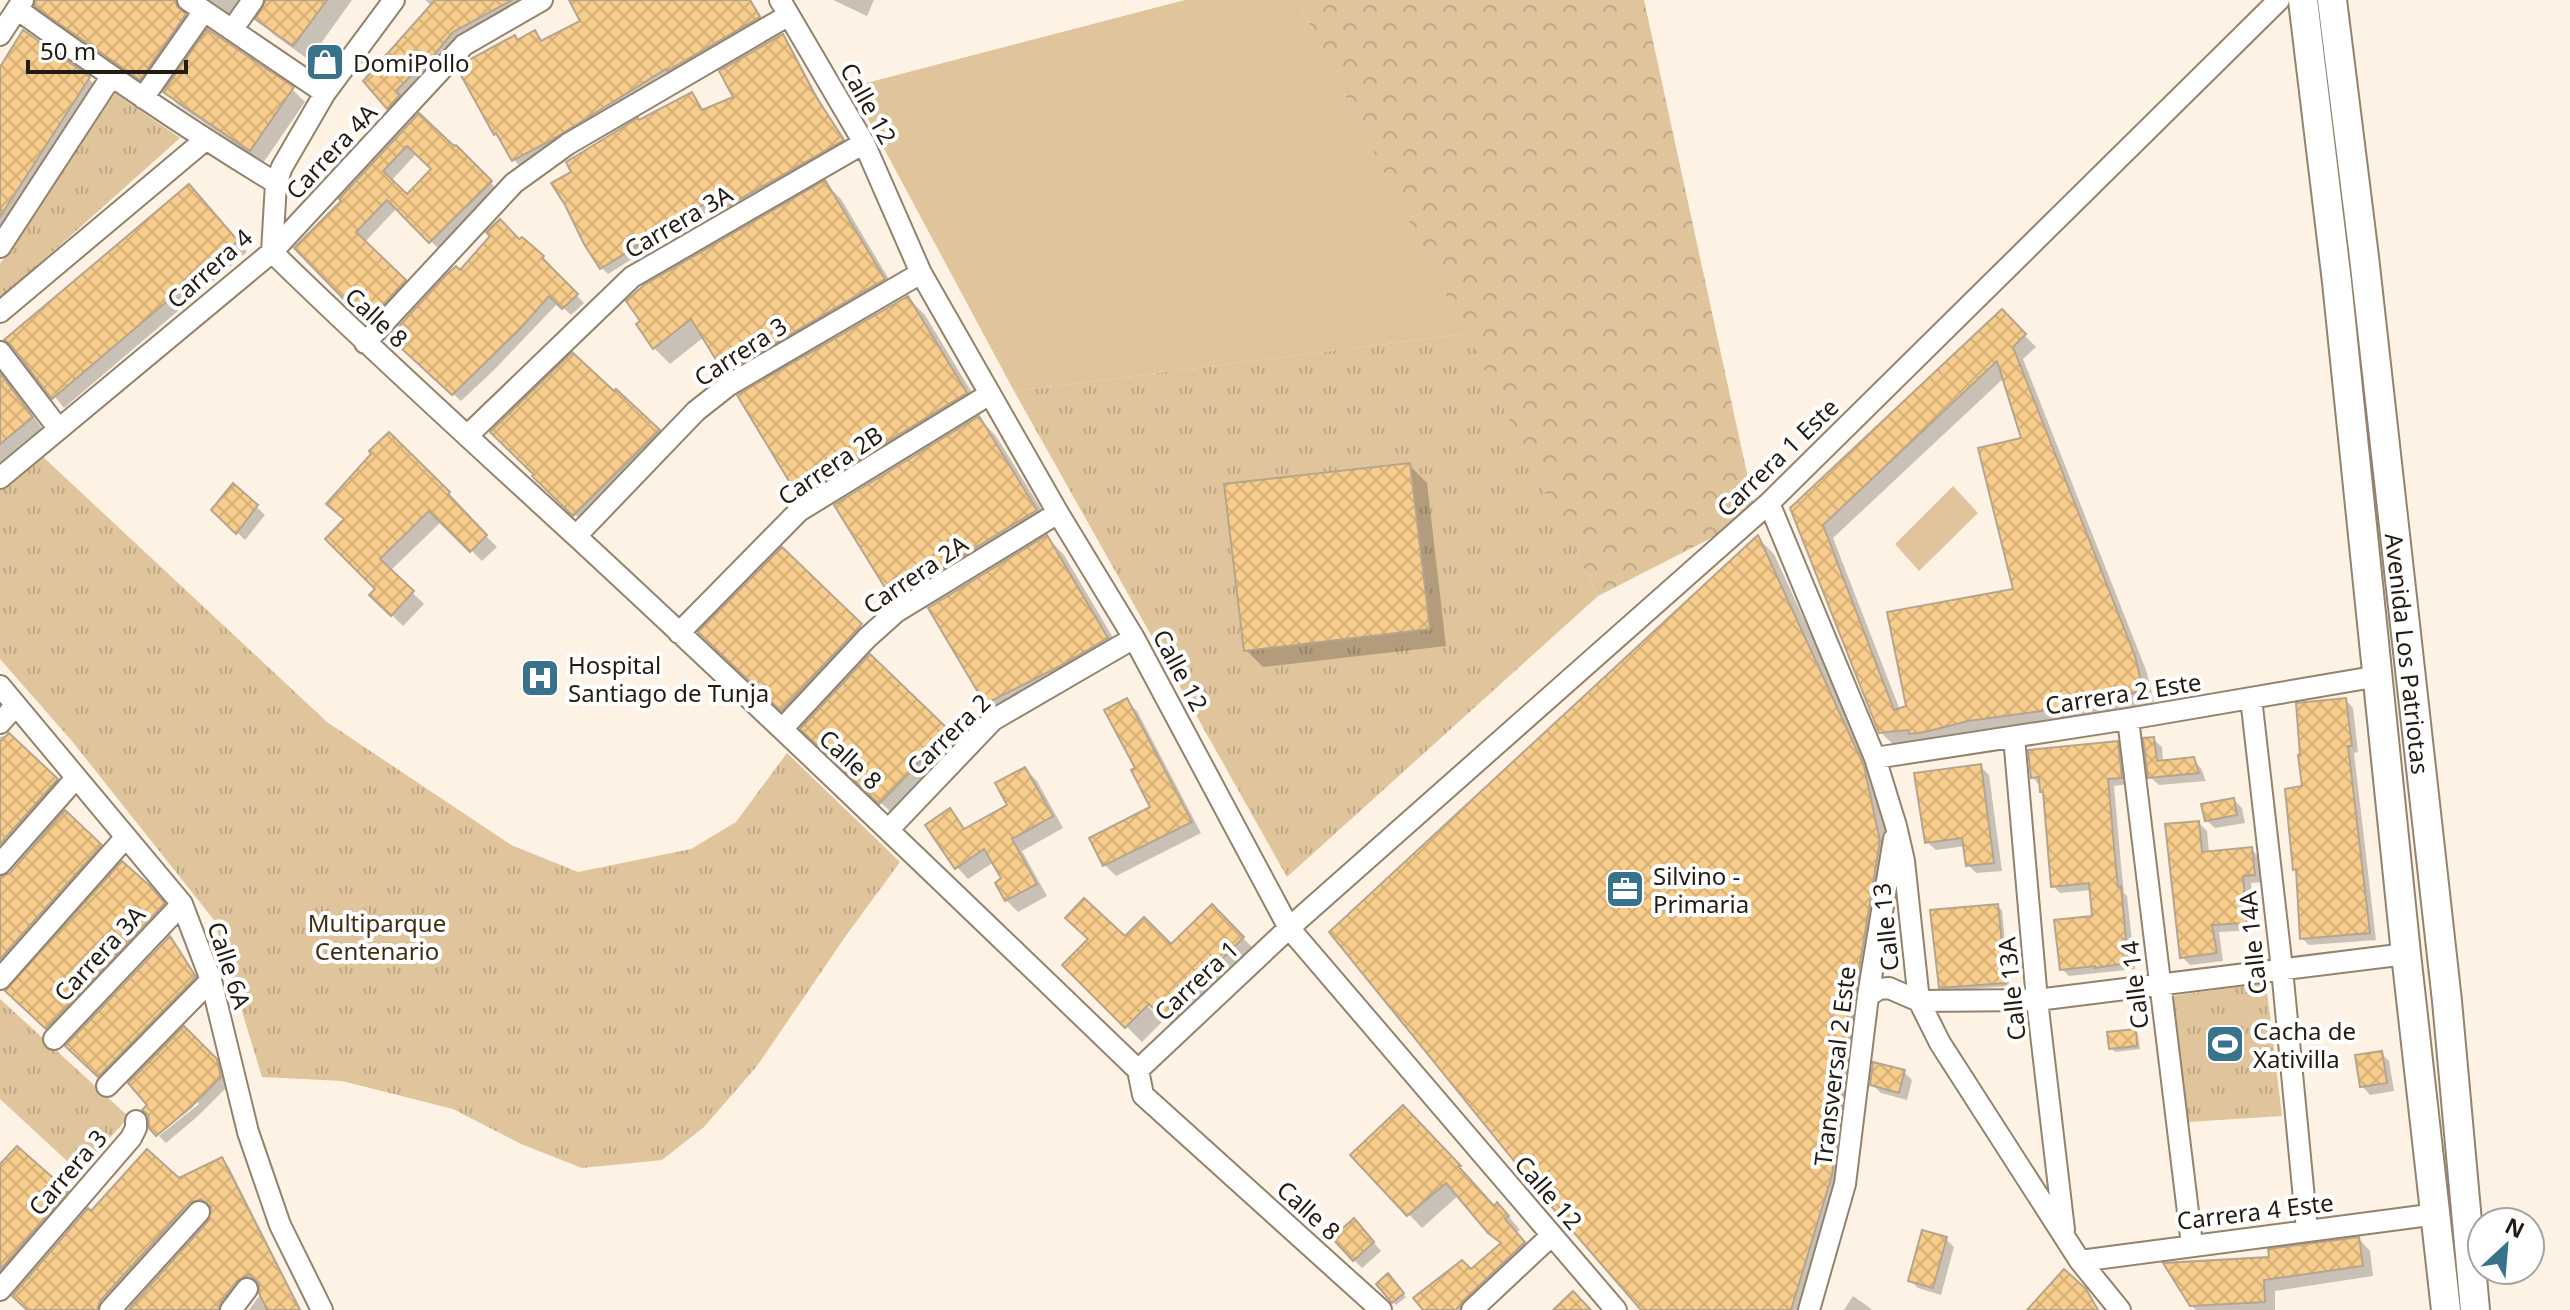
<svg xmlns="http://www.w3.org/2000/svg" width="2570" height="1310" font-family="'Noto Sans',sans-serif">
<style>
.green{fill:#dfc49c}
.forest{fill:url(#forest-crowns)}
.park{fill:url(#park-tufts)}
.shadow{fill:#0003;fill-rule:evenodd}
.building{fill:url(#building-cross-hatch);stroke:#b6a58e;stroke-width:2;fill-rule:evenodd}
.lines{fill:none;stroke-linecap:round;stroke-linejoin:round}
.street-casing{stroke:#93836d;stroke-width:24}
.secondary-casing{stroke:#93836d;stroke-width:32}
.street{stroke:#fff;stroke-width:20}
.secondary{stroke:#fff;stroke-width:28}
.labels{text-anchor:middle;dominant-baseline:central;stroke-width:8;stroke-linejoin:round;paint-order:stroke}
.poi-label{font-size:24px;fill:#221c13;stroke:#fff;text-anchor:start}
.street-label{font-size:24px;fill:#221c13;stroke:#fff}
.park-label{font-size:24px;fill:#402e11;stroke:#fff}
</style>
<defs>
<pattern id="forest-crowns" width="20" height="18" patternUnits="userSpaceOnUse" patternTransform="scale(2)"><rect width="20" height="18" fill="#dfc49c"/><path d="M2 6a3 3 0 1 1 6 0M12 15a3 3 0 1 1 6 0" fill="none" stroke="#bfa886"/></pattern>
<pattern id="park-tufts" width="24" height="20" patternUnits="userSpaceOnUse" patternTransform="scale(2)"><rect width="24" height="20" fill="#dfc49c"/><path d="M3 7l-1-3M5 7V3M7 7l1-3M15 17l-1-3M17 17v-4M19 17l1-3" fill="none" stroke="#bfa886"/></pattern>
<pattern id="building-cross-hatch" width="8" height="8" patternUnits="userSpaceOnUse" patternTransform="scale(2)"><rect width="8" height="8" fill="#f8cc8b"/><path d="M0 0l8 8M0 8l8-8" fill="none" stroke="#d4af77"/></pattern>
</defs>
<rect width="100%" height="100%" fill="#fdf2e4"/>
<path class="green" d="M1185,0H1297L1466,334L1014,391L851,87Z
M1953,486L1978,513L1919,571L1895,544Z"/>
<path class="forest" d="M1297,0H1644L1756,515L1598,596Z"/>
<path class="park" d="M115,93L180,138L0,299V264Z
M1466,334L1598,596L1287,877L1014,391Z
M41,455L327,722L511,845L578,872L691,849L736,822L787,753L900,862L845,937L757,1066L704,1127L662,1160L582,1168L521,1144L453,1109L342,1081L262,1077L214,920L71,740L0,659V490Z
M2266,983L2282,1116L2188,1122L2172,996Z
M0,999L129,1117L79,1172L0,1099Z"/>
<path class="shadow" d="M38,0H352L309,60L273,34L258,19L268,3H262L244,25L212,3L199,2L192,7L156,93L52,20L37,5Z
M425,0H532L465,44L400,119L365,81L432,6Z
M575,0H751L766,24L520,167L495,134L518,41L534,32L543,42L583,21Z
M833,0H874L867,16Z
M24,32L89,79L100,90L0,235V71Z
M783,37L789,43L821,103L848,147L734,213L725,201L608,274L602,268L692,95L704,111L736,98Z
M292,89L305,102L263,163L178,105L166,92Z
M419,116L454,149L456,147L499,191L440,250L397,208L364,243L413,291L374,328L296,248L344,201ZM417,153L434,170L407,196L391,181Z
M825,183L841,199L899,296L741,388L725,372L704,337L670,364L654,348L639,324Z
M199,197L247,252L64,408L17,350Z
M493,236L520,242L543,257L551,265L549,267L584,303L571,315L558,303L494,370L461,401L399,344Z
M908,298L925,315L983,411L817,512L800,495L740,396Z
M2002,312L2036,347L2023,359L2146,670L2154,702L2128,709L1923,745L1919,741L1893,744L1880,732L1793,508ZM2005,377L2024,440L2016,591L1908,708L1900,710L1833,538Z
M0,372L45,432L0,470Z
M616,391L668,441L585,524L535,477Z
M979,418L996,436L1053,528L911,615L894,598Z
M389,434L459,505L457,507L497,547L482,561L442,521L390,571L424,604L403,626L372,595L378,589L346,520Z
M1409,465L1427,483L1446,646L1263,667L1246,650Z
M234,486L265,515L245,540L214,510Z
M1047,537L1064,555L1124,656L1078,683L1004,720L986,702Z
M1758,538L1774,554L1880,785L1897,860L1813,1310H1644Z
M860,626L877,643L839,684L948,732L966,749L898,819L718,649Z
M2346,700L2353,708L2358,752L2354,753L2376,940L2309,945L2302,938L2298,871L2295,869L2305,787Z
M1126,701L1137,711L1201,833L1116,876L1105,865L1153,808L1137,769Z
M8,735L65,788L0,862V737Z
M2153,739L2162,747L2163,763L2193,760L2201,768L2206,781L2159,785L2150,777Z
M2117,743L2124,750L2128,784L2114,786L2121,865L2124,893L2127,896L2135,969L2069,976L2062,969L2094,918L2092,890L2060,893L2053,886L2045,794L2033,777Z
M1980,766L1989,775L2002,871L1976,873L1968,865L1965,846L1936,850L1927,842Z
M1025,769L1037,781L1063,828L1022,851L1047,896L1018,912L1006,900L1003,878L994,862L968,879L957,867L949,810L966,830L1010,806Z
M2234,800L2242,808L2245,823L2215,828L2206,820Z
M65,813L109,854L0,978V878L10,875Z
M2199,823L2207,831L2209,853L2251,849L2259,857L2262,882L2251,883L2254,930L2219,932L2223,961L2190,965L2182,957Z
M158,897L171,913L55,1035L16,999Z
M1997,906L2002,910L2009,986L1945,991L1941,987Z
M1212,907L1258,953L1179,1032L1143,996L1140,999L1163,1021L1142,1042L1065,965L1090,940L1125,939L1171,947Z
M170,939L178,947L203,986L107,1083L68,1046Z
M184,1029L225,1070L228,1086L198,1116L166,1143L159,1136L199,1104L196,1100L149,1114Z
M2135,1031L2138,1035L2140,1049L2115,1052L2111,1048Z
M2381,1053L2389,1061L2394,1091L2370,1095L2362,1086Z
M1904,1072L1912,1080L1907,1100L1881,1093L1872,1084Z
M1403,1108L1472,1180L1471,1182L1494,1208L1497,1205L1510,1218L1520,1230L1516,1233L1537,1257L1480,1310H1425L1502,1245L1459,1195L1422,1228L1353,1156Z
M17,1148L78,1203L0,1295V1168Z
M222,1159L229,1167L301,1310H249L262,1292L259,1283L251,1284L228,1310H130L210,1222L211,1206L197,1211L109,1310H29L91,1213L179,1180Z
M1362,1229L1381,1251L1362,1268L1354,1260Z
M1946,1239L1954,1247L1941,1295L1918,1288L1910,1280Z
M2359,1239L2370,1251L2373,1276L2275,1291V1310H2196L2191,1305L2271,1259Z
M1388,1276L1406,1297L1396,1305L1379,1284Z
M1853,1296L1870,1308L1872,1310H1844Z"/>
<path class="building" d="M36,0H175L177,6L186,14L140,80L34,6Z
M266,0H327L293,46L255,19Z
M435,0H512L453,32L430,60L428,58L396,91L400,95L387,109L363,81Z
M569,0H750L760,17L667,71L666,69L550,141L512,161L496,133L494,135L458,70L467,61L515,35L517,40L535,30L541,41L580,21Z
M207,29L294,87L250,151L163,92Z
M23,30L90,77L0,217V67Z
M783,34L815,95L844,140L726,207L719,195L600,269L584,244L565,205L551,183L571,172L566,162L638,118L639,120L692,92L702,110L733,97L719,71Z
M419,113L454,146L456,145L492,181L429,243L387,200L356,232L406,280L370,319L367,316L364,320L294,248L341,201L339,199ZM407,146L431,169L407,194L383,171Z
M825,180L885,279L724,373L691,319L653,349L636,324L640,321L626,301L644,285Z
M189,184L238,241L52,399L10,344L4,340Z
M500,219L519,239L522,237L544,256L542,258L578,294L562,309L549,296L519,330L452,395L389,337L447,274L456,266L460,270L490,236L486,232Z
M908,296L967,393L798,496L737,395Z
M2002,309L2026,334L2013,347L2135,656L2143,690L2115,698L2042,711L1968,721L1925,732L1909,734L1908,730L1879,733L1790,508ZM1997,361L2021,438L1978,448L2013,589L1887,612L1906,706L1894,710L1823,525Z
M572,352L614,391L616,389L660,430L573,516L532,476L534,475L490,432Z
M0,373L33,417L0,444Z
M979,416L1037,510L892,599L834,505Z
M389,432L450,492L448,494L487,535L470,552L429,511L380,559L414,591L391,616L369,595L375,589L325,539L344,519L326,504L371,454L369,451Z
M1410,463L1430,629L1244,651L1224,484Z
M233,483L258,505L236,534L211,510Z
M1047,535L1108,638L1060,666L985,704L928,608Z
M1758,535L1864,766L1880,841L1855,994L1832,1175L1791,1310H1641L1544,1198L1329,932Z
M782,547L862,624L781,711L698,632Z
M870,654L950,731L879,804L800,729Z
M1127,698L1192,822L1103,866L1089,838L1150,807L1131,770L1135,768L1104,710Z
M2346,698L2352,746H2348L2370,933L2300,939L2296,869L2293,870L2285,789L2302,786L2298,755H2300L2296,703Z
M9,733L58,779L0,844V742Z
M2154,737L2157,761L2194,757L2199,773L2148,778L2143,738Z
M2118,741L2122,778L2108,779L2115,857L2118,887L2121,886L2128,963L2095,968V966L2060,970L2054,920L2092,916L2089,883L2051,887L2043,792H2040L2039,777L2031,778L2028,750Z
M1981,764L1994,863L1966,866L1962,838L1925,843L1914,773Z
M1025,767L1053,816L1012,839L1037,884L1005,901L995,883L1001,878L984,849L955,869L925,825L950,808L964,829L1007,805L995,783Z
M2234,798L2237,815L2205,821L2201,804Z
M65,810L102,845L0,959V877L10,873Z
M2199,821L2202,852L2252,847L2255,875L2243,876L2247,923L2212,925L2217,953L2180,958L2165,824Z
M122,861L150,886L165,903L46,1029L5,991Z
M1084,898L1125,936L1144,917L1171,944L1212,904L1244,937L1162,1018L1149,1004L1125,1028L1062,965L1088,939L1065,918Z
M1998,904L2006,983L1939,988L1930,910Z
M170,936L196,977L98,1077L65,1046Z
M184,1026L217,1059L221,1077L190,1108L156,1136L149,1128L148,1115L142,1110L147,1105L128,1083Z
M2136,1029L2137,1046L2109,1049L2107,1032Z
M2382,1051L2387,1083L2360,1087L2355,1055Z
M1873,1062L1905,1070L1899,1093L1870,1085Z
M1403,1105L1461,1166L1459,1167L1494,1206L1497,1202L1509,1216L1505,1219L1525,1242L1463,1301L1456,1310H1423L1413,1298L1462,1260L1471,1269L1501,1243L1488,1233L1446,1183L1407,1216L1350,1155Z
M17,1146L68,1191L0,1270V1164Z
M147,1149L179,1178L222,1157L300,1310H267L259,1293V1283L250,1274L237,1281L221,1302L218,1310H128L209,1220L211,1207L201,1199L189,1203L100,1301L97,1310H27L12,1296L88,1208L91,1211Z
M1354,1218L1374,1242L1353,1261L1332,1238Z
M1922,1230L1947,1237L1933,1288L1908,1281Z
M2359,1237L2363,1266L2264,1280L2265,1302L2190,1306L2163,1263L2269,1257L2268,1249Z
M2064,1269L2086,1289L2098,1310H2027Z
M1388,1273L1404,1293L1392,1303L1376,1284Z
M1573,1291L1591,1310H1553Z"/>
<g class="lines">
<g class="street-casing">
<path id="street" d="M188,0L325,93
M780,0L864,143L921,273L1058,513L1134,638L1289,928L1616,1310
M17,9C101,70 187,129 276,183
M232,30L253,0
M0,35L23,0
M143,98L204,11
M0,247L111,77
M272,252C372,350 475,443 577,537C766,712 952,891 1138,1070L1143,1095L1381,1310
M272,252L276,183L282,167L325,93L394,0
M0,312L205,140
M365,343L514,183L568,144L789,15
M0,352L58,428
M468,435L632,277L864,143
M0,478L272,252L464,45L542,0
M1769,503L1875,758L1896,826L1904,861L1919,1001L1940,1043L2080,1261L2120,1310
M576,536L696,411L729,385L921,273
M679,633L799,511L990,394
M0,686L182,904L211,980L248,1132L280,1225L322,1310
M2251,698L2282,969L2307,1230
M2128,719L2192,1245
M0,723L16,705
M782,729L867,638L896,612L1058,513
M2014,737L2037,1000L2064,1230
M1875,758L2128,719L2379,676
M889,829L993,720L1134,638
M0,864L76,778
M0,979L126,837
M1868,996L1879,989L1889,988L1919,1001L2037,1000L2406,954
M54,1039L182,904
M1138,1070L1289,928L1769,503L2279,0
M107,1086L211,980
M2080,1261L2437,1214
M0,1290L131,1138L136,1128V1121
M110,1310L199,1212
M231,1310L247,1289
M1472,1310L1552,1235
M1809,1310L1845,1184L1868,996L1894,839"/>
</g>
<g class="secondary-casing">
<g id="secondary">
<path d="M2303,0L2337,282L2406,954L2446,1310"/>
<path id="s1" d="M2332,0L2364,257L2447,1001L2475,1310"/>
</g>
</g>
<use href="#street" class="street"/>
<use href="#secondary" class="secondary"/>
</g>
<defs>
<g id="shop-square" transform="scale(2)"><rect x="-9" y="-9" width="18" height="18" rx="4" fill="#38738b" stroke="#fff"/><path d="M-5-2.5h2.3a2.7 3.5 0 0 1 5.4 0H5L5.5 6h-11ZM-1.5-2.5h3a1.5 2.3 0 0 0-3 0Z" fill="#fff"/></g>
<g id="hospital-square" transform="scale(2)"><rect x="-9" y="-9" width="18" height="18" rx="4" fill="#38738b" stroke="#fff"/><path d="M-5-5h3v3.5h4V-5h3V5h-3V1.5h-4V5h-3Z" fill="#fff"/></g>
<g id="office-square" transform="scale(2)"><rect x="-9" y="-9" width="18" height="18" rx="4" fill="#38738b" stroke="#fff"/><path d="M-6-3h4V-5.5h4V-3h4V5H-6ZM-1-4.5V-3h2v-1.5ZM-6 0V1H6V0Z" fill="#fff"/></g>
<g id="stadium-square" transform="scale(2)"><rect x="-9" y="-9" width="18" height="18" rx="4" fill="#38738b" stroke="#fff"/><path d="M0-5a6.5 5 0 1 0 0 10a6.5 5 0 1 0 0-10ZM-3.5-1.8h7v3.6h-7Z" fill="#fff"/></g>
</defs>
<g fill-rule="evenodd">
<use href="#shop-square" x="325" y="62"/>
<use href="#hospital-square" x="540" y="678"/>
<use href="#office-square" x="1625" y="889"/>
<use href="#stadium-square" x="2225" y="1044"/>
</g>
<g class="labels">
<g class="poi-label">
<text x="353" y="62">DomiPollo</text>
<text x="568" y="664">Hospital<tspan x="568" dy="28">Santiago de Tunja</tspan></text>
<text x="1653" y="875">Silvino -<tspan x="1653" dy="28">Primaria</tspan></text>
<text x="2253" y="1030">Cacha de<tspan x="2253" dy="28">Xativilla</tspan></text>
</g>
<g class="street-label">
<text transform="translate(869 103) rotate(61)">Calle 12</text>
<text transform="translate(331 151) rotate(-47)">Carrera 4A</text>
<text transform="translate(678 221) rotate(-30)">Carrera 3A</text>
<text transform="translate(209 268) rotate(-42)">Carrera 4</text>
<text transform="translate(377 317) rotate(43)">Calle 8</text>
<text transform="translate(740 351) rotate(-33)">Carrera 3</text>
<text transform="translate(1777 457) rotate(-44)">Carrera 1 Este</text>
<text transform="translate(830 465) rotate(-34)">Carrera 2B</text>
<text transform="translate(915 574) rotate(-34)">Carrera 2A</text>
<text stroke="none"><textPath href="#s1" startOffset="658">Avenida Los Patriotas</textPath></text>
<text transform="translate(1181 670) rotate(62)">Calle 12</text>
<text transform="translate(2123 693) rotate(-9)">Carrera 2 Este</text>
<text transform="translate(948 734) rotate(-44)">Carrera 2</text>
<text transform="translate(851 759) rotate(43)">Calle 8</text>
<text transform="translate(1885 927) rotate(-96)">Calle 13</text>
<text transform="translate(2252 943) rotate(-96)">Calle 14A</text>
<text transform="translate(99 953) rotate(-47)">Carrera 3A</text>
<text transform="translate(230 965) rotate(72)">Calle 6A</text>
<text transform="translate(1196 980) rotate(-43)">Carrera 1</text>
<text transform="translate(2134 985) rotate(-97)">Calle 14</text>
<text transform="translate(2011 989) rotate(-96)">Calle 13A</text>
<text transform="translate(1834 1066) rotate(-83)">Transversal 2 Este</text>
<text transform="translate(67 1172) rotate(-49)">Carrera 3</text>
<text transform="translate(1549 1192) rotate(49)">Calle 12</text>
<text transform="translate(1309 1210) rotate(42)">Calle 8</text>
<text transform="translate(2255 1211) rotate(-7)">Carrera 4 Este</text>
</g>
<g class="park-label">
<text x="377" y="922">Multiparque<tspan x="377" dy="28">Centenario</tspan></text>
</g>
</g>
<g transform="translate(2506 1246) rotate(26)"><circle r="38" fill="#ffffff" stroke="#a7a4a1" stroke-width="2"/>
<path d="M0-6L14 30L0 20L-14 30Z" fill="#38738b"/>
<text y="-12" font-size="22" font-weight="bold" text-anchor="middle" fill="#221c13">N</text>
</g>
<path d="M28 60v12h158v-12" fill="none" stroke="#221c13" stroke-width="4"/>
<text x="40" y="60" font-size="24" fill="#221c13" stroke="#ffffff" stroke-width="6" paint-order="stroke">50 m</text>
</svg>
